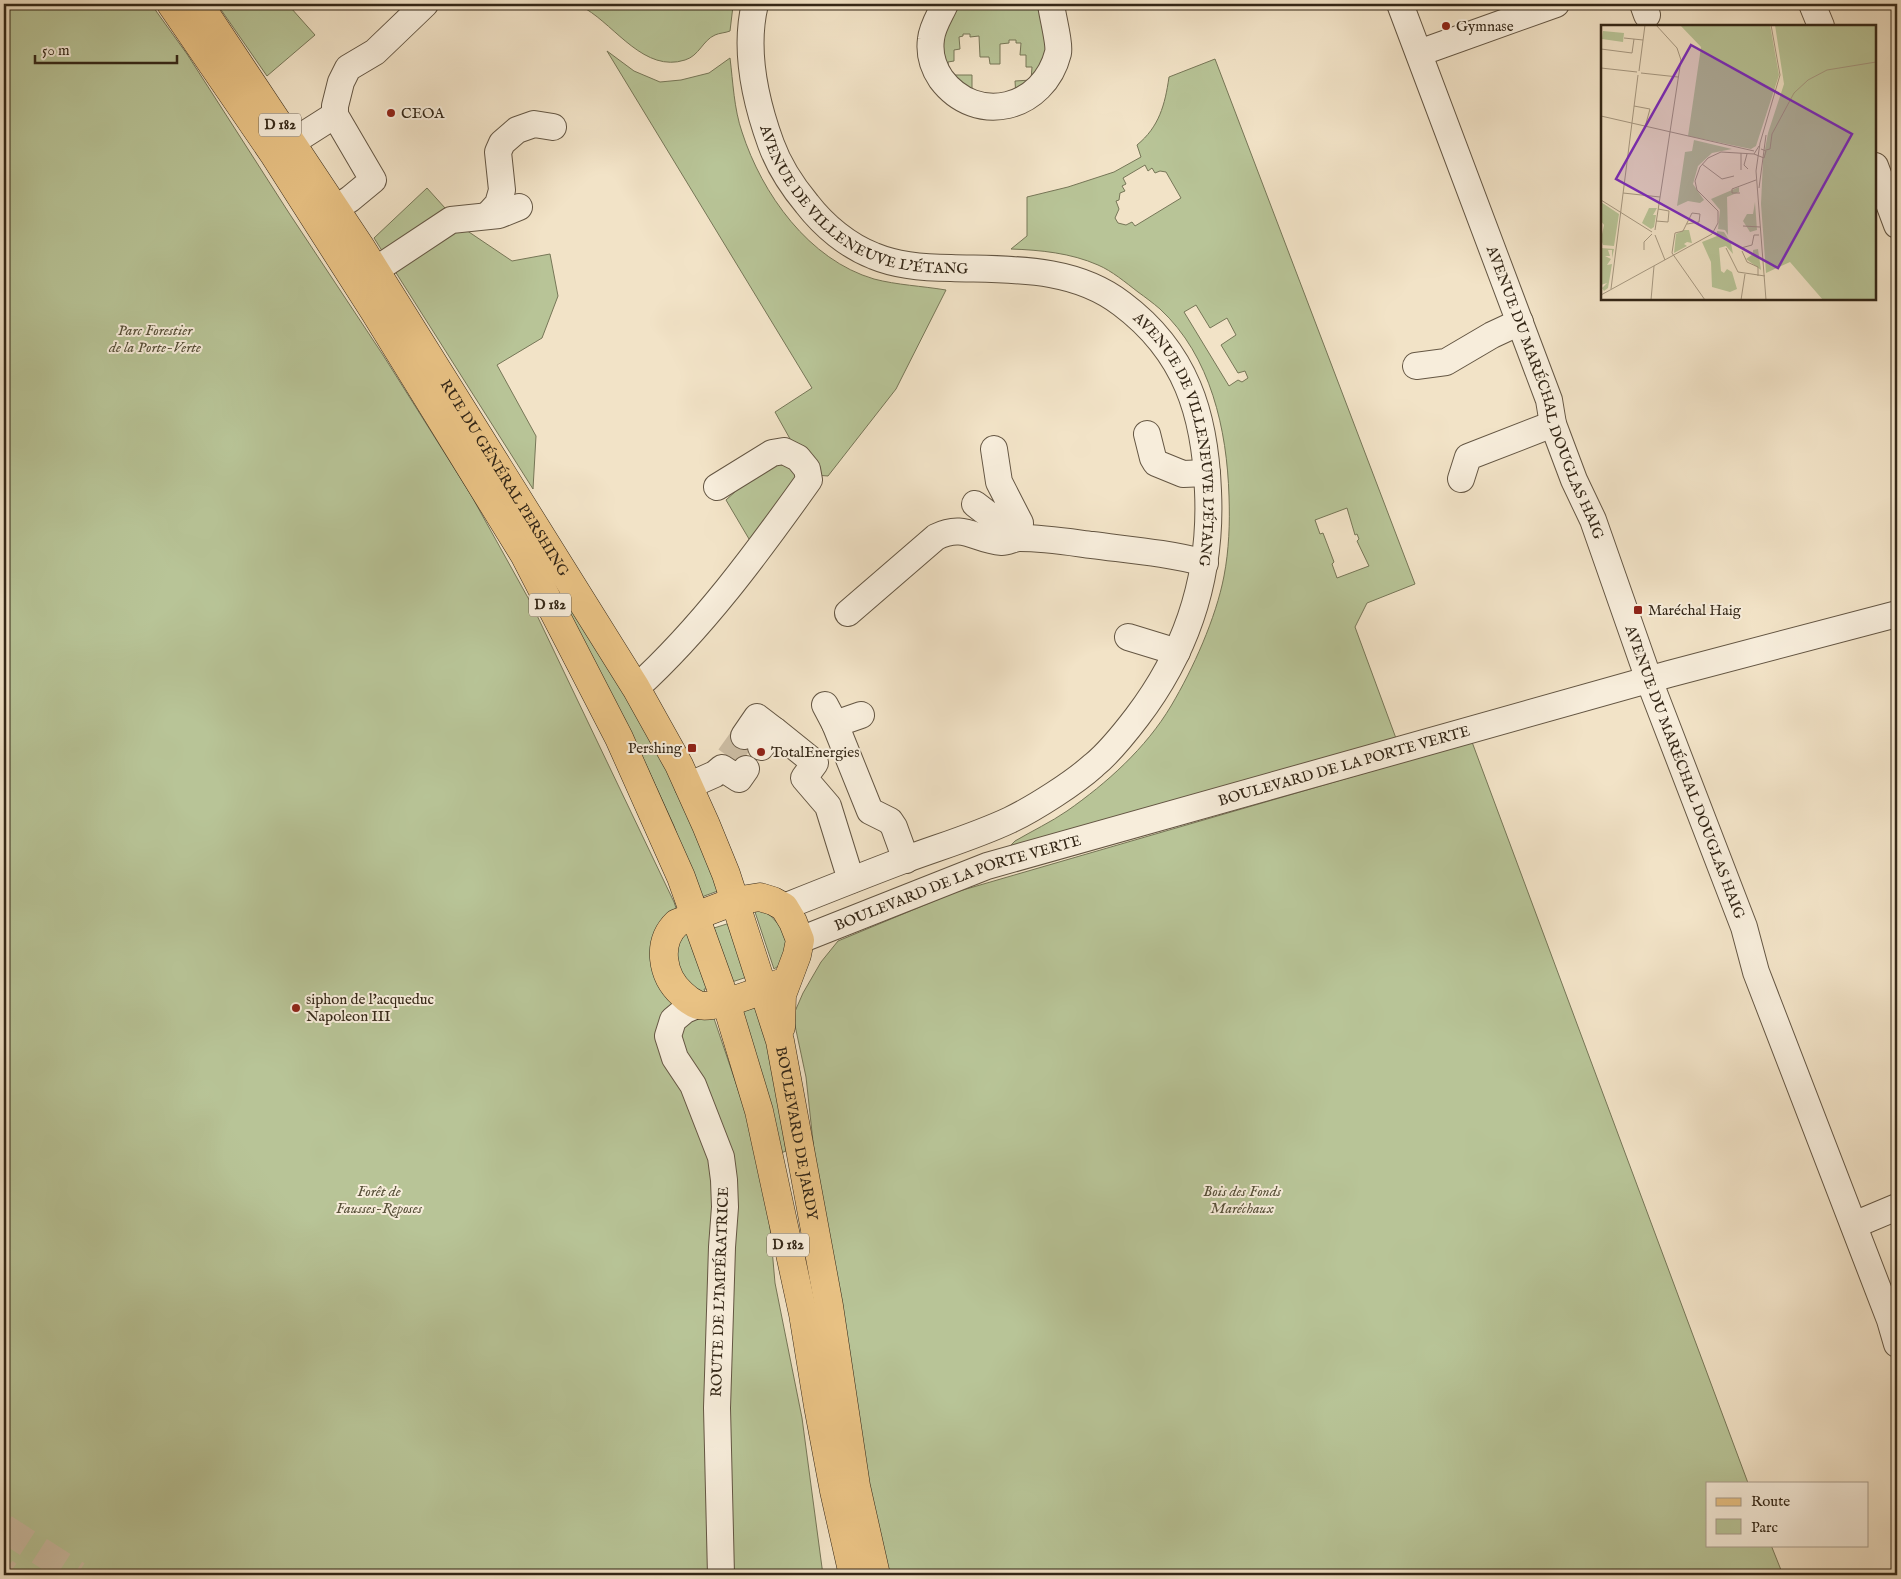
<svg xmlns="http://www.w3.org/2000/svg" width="1901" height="1579" font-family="'IM FELL English',serif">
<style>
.green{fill:#b8c497;stroke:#767657;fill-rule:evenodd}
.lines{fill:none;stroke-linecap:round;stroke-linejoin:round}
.minor-tunnel{stroke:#ccbda4;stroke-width:26;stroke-dasharray:26 13;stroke-linecap:butt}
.highway-tunnel{stroke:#ccbda4;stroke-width:28;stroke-dasharray:28 14;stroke-linecap:butt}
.minor-casing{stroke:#645643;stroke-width:28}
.major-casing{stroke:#342717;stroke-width:29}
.minor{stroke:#f7eddb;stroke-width:26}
.major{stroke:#e9c284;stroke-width:28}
.poi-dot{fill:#8f2418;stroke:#f7eddb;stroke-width:2}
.labels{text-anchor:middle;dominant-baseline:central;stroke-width:4;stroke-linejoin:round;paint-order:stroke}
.shield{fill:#f7eddb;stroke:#6e6252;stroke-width:1}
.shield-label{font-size:14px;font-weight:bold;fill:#342717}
.poi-label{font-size:15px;fill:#342717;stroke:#f7eddb;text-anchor:start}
.street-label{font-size:15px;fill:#342717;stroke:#f7eddb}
.park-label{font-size:15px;font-style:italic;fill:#554e37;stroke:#f7eddb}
.inset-road{fill:none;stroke:#a69881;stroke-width:1}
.view{fill:#7b2cbf;fill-opacity:0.15;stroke:#7b2cbf;stroke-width:2.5}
.inset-edge{fill:none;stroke:#342717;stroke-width:2.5}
</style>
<rect width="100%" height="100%" fill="#f2e3c7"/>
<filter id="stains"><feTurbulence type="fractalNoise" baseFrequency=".004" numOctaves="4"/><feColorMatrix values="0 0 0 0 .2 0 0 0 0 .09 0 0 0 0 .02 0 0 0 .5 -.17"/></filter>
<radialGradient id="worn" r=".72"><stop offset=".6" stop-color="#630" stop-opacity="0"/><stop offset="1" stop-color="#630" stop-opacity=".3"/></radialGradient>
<path class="green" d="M4,4H151L187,54L289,213L383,355L471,495L532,605L674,902L684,932L691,929L710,989H704L765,1169L775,1283L802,1418L823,1575H4Z
M217,4H294L291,8L315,35L267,76Z
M571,4H728L733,6L730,31C725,33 719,33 715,35C703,40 699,56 685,60C645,73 616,27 586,9C582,6 576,5 571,4Z
M954,4H1042C1049,43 1059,75 1016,97L1015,81L1031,80L1032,67H1026V55H1020L1021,43H1016V40H1009V43L1000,44V64H990L989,57H980L979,36L970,37V34H963V36L959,37L960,49L954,50V61L948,62L949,75H972V97C934,79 920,34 954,4Z
M607,51L634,71L660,82L681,80L709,73L730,58C733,82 734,109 742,132C762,194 809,260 874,279C897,285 922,286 946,290L896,389L828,476L801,474L752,544L726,500L768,462L794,446L775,412L812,388Z
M1215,59L1415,584L1367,603L1355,627L1397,741L1009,847L1015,841C1032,831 1051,822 1067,811C1107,783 1146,748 1171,706C1193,669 1216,618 1224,576C1229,550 1230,523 1229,496C1227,430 1211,356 1160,309C1153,303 1145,297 1138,292C1125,282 1112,271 1098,265C1071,253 1040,250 1011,249L1027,236V197L1068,187L1114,172L1141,157L1137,145C1159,127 1165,105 1169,77ZM1145,165L1148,171L1152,168L1155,173L1160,171L1166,172L1181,198L1135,226L1132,222L1126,225L1118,223L1115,218L1119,209L1116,201L1119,200L1120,193L1125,191L1122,186L1126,184L1123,178ZM1196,305L1210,328L1227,318L1236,335L1221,345L1238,373L1245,371L1248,378L1242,382L1238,380L1229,386L1184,312ZM1347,508L1355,535L1357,534L1359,539L1357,541L1369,566L1337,578L1332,564L1334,562L1323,533L1320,534L1315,520Z
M427,188L463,228L512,261L550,254L558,296L542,338L497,365L536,436L533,489L374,238Z
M387,297L638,708L723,889L699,898L674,826L632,734Z
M1472,742L1748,1483H1707V1545H1771L1783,1575H883L826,1261L806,1077L793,1016L803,993L821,962L838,941L956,892Z
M754,909L768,913L782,928L787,946L784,962L774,969Z
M730,923L747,977L732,982L714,928Z
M758,1006L775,1078L786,1151L781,1153L742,1012Z"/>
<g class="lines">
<path class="minor-tunnel" d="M729,757L744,736"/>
<path class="highway-tunnel" d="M4,1528L77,1575
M4,1572L8,1575"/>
<g class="minor-casing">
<g id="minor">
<path id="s1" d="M755,4C744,49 755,100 771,144C779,166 792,186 807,204C824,226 848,246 874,256C898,266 925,268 951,268C1010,270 1073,266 1122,304C1186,352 1205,414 1208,491C1212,576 1188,650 1137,717C1124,734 1110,752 1094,765C1074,783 1035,808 1010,820C976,836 939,847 904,860C864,875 824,891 784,907"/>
<path d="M945,4C940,15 932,27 931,39C929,53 933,67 941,79C977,127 1044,109 1058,53C1060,44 1052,14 1051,4"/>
<path id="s2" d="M1400,4L1549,400L1553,424L1574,480L1593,520L1649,680L1744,927L1756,972L1890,1320L1897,1344"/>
<path d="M1643,4L1647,15"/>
<path d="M1812,4L1821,26"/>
<path d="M1419,53L1556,4"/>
<path d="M291,143L335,115"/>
<path d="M1875,166L1897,225"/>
<path d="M335,209L350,199L373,180L335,115V106L341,82L348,68L375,52L425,4"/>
<path d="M487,216L498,204L502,190L498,152L502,143L517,130L534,124L553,127"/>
<path d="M356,283L451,220L499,215L519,207"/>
<path d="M1416,366L1446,362L1492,335L1520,322"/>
<path d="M1147,434L1153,458L1156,463L1183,474L1207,473"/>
<path d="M1461,479L1468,457L1553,424"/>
<path d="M975,504L1019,538L1020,523L999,482L994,449"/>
<path d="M848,613L936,537C965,523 974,540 1002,542C1008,542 1014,538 1020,538C1044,538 1069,542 1092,545C1130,550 1168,553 1205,563"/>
<path d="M1128,637L1177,652"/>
<path d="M636,688C702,628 757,553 809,480L807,469L798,458L784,451L772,453L717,487"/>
<path d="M825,705L835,724L870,811L890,821L894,827L906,860"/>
<path d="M835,724L861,715"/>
<path d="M744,736L757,717L774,730"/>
<path d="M761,747L774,730L815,763L804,778L828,806L851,880"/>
<path d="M688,786L715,774L722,768L739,779L746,769"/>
<path id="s3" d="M800,940L987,866L1669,674L1897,614"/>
<path d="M697,1005L685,1010L673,1020L668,1036L675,1058L693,1085L721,1157L724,1180L725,1207L722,1247L717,1408L721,1575"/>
<path d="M1854,1225L1897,1207"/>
</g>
</g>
<g class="major-casing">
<g id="major">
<path d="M171,4L273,153L374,311L525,556L619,738L681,877L726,1002L759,1111L803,1314L818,1406L834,1491L853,1575"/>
<path id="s4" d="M199,4L360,246L636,688L679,765L706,825L726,874L780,1041L829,1306L856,1486L876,1575"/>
<path d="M781,1027L782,995L797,955L800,940L793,922L784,907L773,901L760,897L735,901L677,923C656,943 662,976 682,994C686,998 693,1003 698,1005C717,1010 767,988 786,981"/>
</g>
</g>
<use href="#minor" class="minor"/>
<use href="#major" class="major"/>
</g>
<g class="poi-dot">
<circle cx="1446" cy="26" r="5"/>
<circle cx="391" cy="113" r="5"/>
<rect x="1633" y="605" width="10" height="10" rx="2.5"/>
<rect x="687" y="743" width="10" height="10" rx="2.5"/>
<circle cx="761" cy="752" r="5"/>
<circle cx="296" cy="1008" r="5"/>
</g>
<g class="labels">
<g class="shield">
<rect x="259" y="113.5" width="42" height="23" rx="4"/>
<rect x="529" y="593.5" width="42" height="23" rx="4"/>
<rect x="767" y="1233.5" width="42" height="23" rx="4"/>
</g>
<g class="shield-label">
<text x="280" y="125">D 182</text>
<text x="550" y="605">D 182</text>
<text x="788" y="1245">D 182</text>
</g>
<g class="poi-label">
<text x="1456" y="26">Gymnase</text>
<text x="401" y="113">CEOA</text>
<text x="1648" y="610">Maréchal Haig</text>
<text x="682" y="748" text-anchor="end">Pershing</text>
<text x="771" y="752">TotalEnergies</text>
<text x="306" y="999">siphon de l'acqueduc<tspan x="306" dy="17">Napoleon III</tspan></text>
</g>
<g class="street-label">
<text stroke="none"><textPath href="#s1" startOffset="259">AVENUE DE VILLENEUVE L'ÉTANG</textPath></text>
<text stroke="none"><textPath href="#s2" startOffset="415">AVENUE DU MARÉCHAL DOUGLAS HAIG</textPath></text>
<text stroke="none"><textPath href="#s1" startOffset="709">AVENUE DE VILLENEUVE L'ÉTANG</textPath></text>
<text stroke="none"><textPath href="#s4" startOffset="564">RUE DU GÉNÉRAL PERSHING</textPath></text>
<text stroke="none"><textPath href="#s3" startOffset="572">BOULEVARD DE LA PORTE VERTE</textPath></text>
<text stroke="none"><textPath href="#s2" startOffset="820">AVENUE DU MARÉCHAL DOUGLAS HAIG</textPath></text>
<text stroke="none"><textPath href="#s3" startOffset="168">BOULEVARD DE LA PORTE VERTE</textPath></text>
<text stroke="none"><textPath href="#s4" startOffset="1288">BOULEVARD DE JARDY</textPath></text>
<text transform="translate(720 1292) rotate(-88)">ROUTE DE L'IMPÉRATRICE</text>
</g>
<g class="park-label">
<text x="155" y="330">Parc Forestier<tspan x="155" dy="17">de la Porte-Verte</tspan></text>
<text x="379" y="1191">Forêt de<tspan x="379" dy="17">Fausses-Reposes</tspan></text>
<text x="1242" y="1191">Bois des Fonds<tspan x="1242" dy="17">Maréchaux</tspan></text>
</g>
</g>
<g transform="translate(1601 25)">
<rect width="275" height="275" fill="#f2e3c7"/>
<path d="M79,0H169L178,50L155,121L150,124L87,111L100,22ZM174,0H275V275H222L189,237L165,248L160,179L162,135L167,108L183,59ZM2,6L23,8L22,17L1,14ZM93,115L131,124L111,128L97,141L92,159L103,175L99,178L87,176L76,181L84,127L91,126ZM138,162V167L126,172L127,210L124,205L117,204L119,185L110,174ZM0,177L18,189L13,221L2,220L0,214L3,200L0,196ZM154,177L156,205L149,207L142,196L146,189H152ZM48,183H56L52,190H55L53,202L50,204L41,198ZM83,205H88L91,218L86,217L83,219L86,221L73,228L75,209ZM116,206L123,207L130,218L132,229L125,221L118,223L120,246L123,248L126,244L131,247L136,264L129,267L111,262L110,237L101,217L116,211ZM0,223L13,224L11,233V225H7L9,231H4L10,234L6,240L11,239L7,263L3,266L1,263L6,258L0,260ZM157,224L160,245L145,234L152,229V225Z" fill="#b8c497"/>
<path class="inset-road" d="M23,13L42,15M0,24L31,28L33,14M0,43L36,47M38,46L44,0M40,48L77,52M33,81L49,84L44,102M0,91L153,126M158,121L153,129L163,133L165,126L160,124M165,125L169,124L171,109L193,68L207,55L226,45L275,37M146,129L143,140L147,144M101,139L121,154L133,151M140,145V128M158,163L165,110M22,168L59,172M139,168H131V164L155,155M0,175L51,207M55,196L67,197L68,186L57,184M86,199L98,197L99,189L91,188L82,206L74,208L71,228L104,275M142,201L159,202M54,205L80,35L76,23L55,0M54,210L64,235M125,223L137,247L164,251M140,223L151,220L153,210H158M43,225V217L51,209M141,226L146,237L157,242V251M10,264L37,50M0,270L111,209L117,198V186L96,165L94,156L99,142L107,133L120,127L153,129M50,275L53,241M140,275L144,249M165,275L155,146L159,118L179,50L170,0"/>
<path class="view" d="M90,20L251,109L177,243L15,154Z"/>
<rect width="275" height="275" class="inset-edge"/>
</g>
<rect width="1901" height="1579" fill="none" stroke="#f2e3c7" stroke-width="20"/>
<rect x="5" y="5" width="1891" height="1569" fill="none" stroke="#342717" stroke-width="2.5"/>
<rect x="10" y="10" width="1881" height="1559" fill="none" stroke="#342717"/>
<rect x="1706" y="1482" width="162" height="65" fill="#f7eddb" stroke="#a99e8d"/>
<rect x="1716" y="1498" width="25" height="8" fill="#e9c284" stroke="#a99e8d"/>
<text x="1751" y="1506" font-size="15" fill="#342717">Route</text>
<rect x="1716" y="1519" width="25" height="15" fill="#b8c497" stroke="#a99e8d"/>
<text x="1751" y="1532" font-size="15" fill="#342717">Parc</text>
<path d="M35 55v8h142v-8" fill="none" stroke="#342717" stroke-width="2.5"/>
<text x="42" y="55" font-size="15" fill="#342717" stroke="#f7eddb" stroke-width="4" paint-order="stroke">50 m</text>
<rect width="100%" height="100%" filter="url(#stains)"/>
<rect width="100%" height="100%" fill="url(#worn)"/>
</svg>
